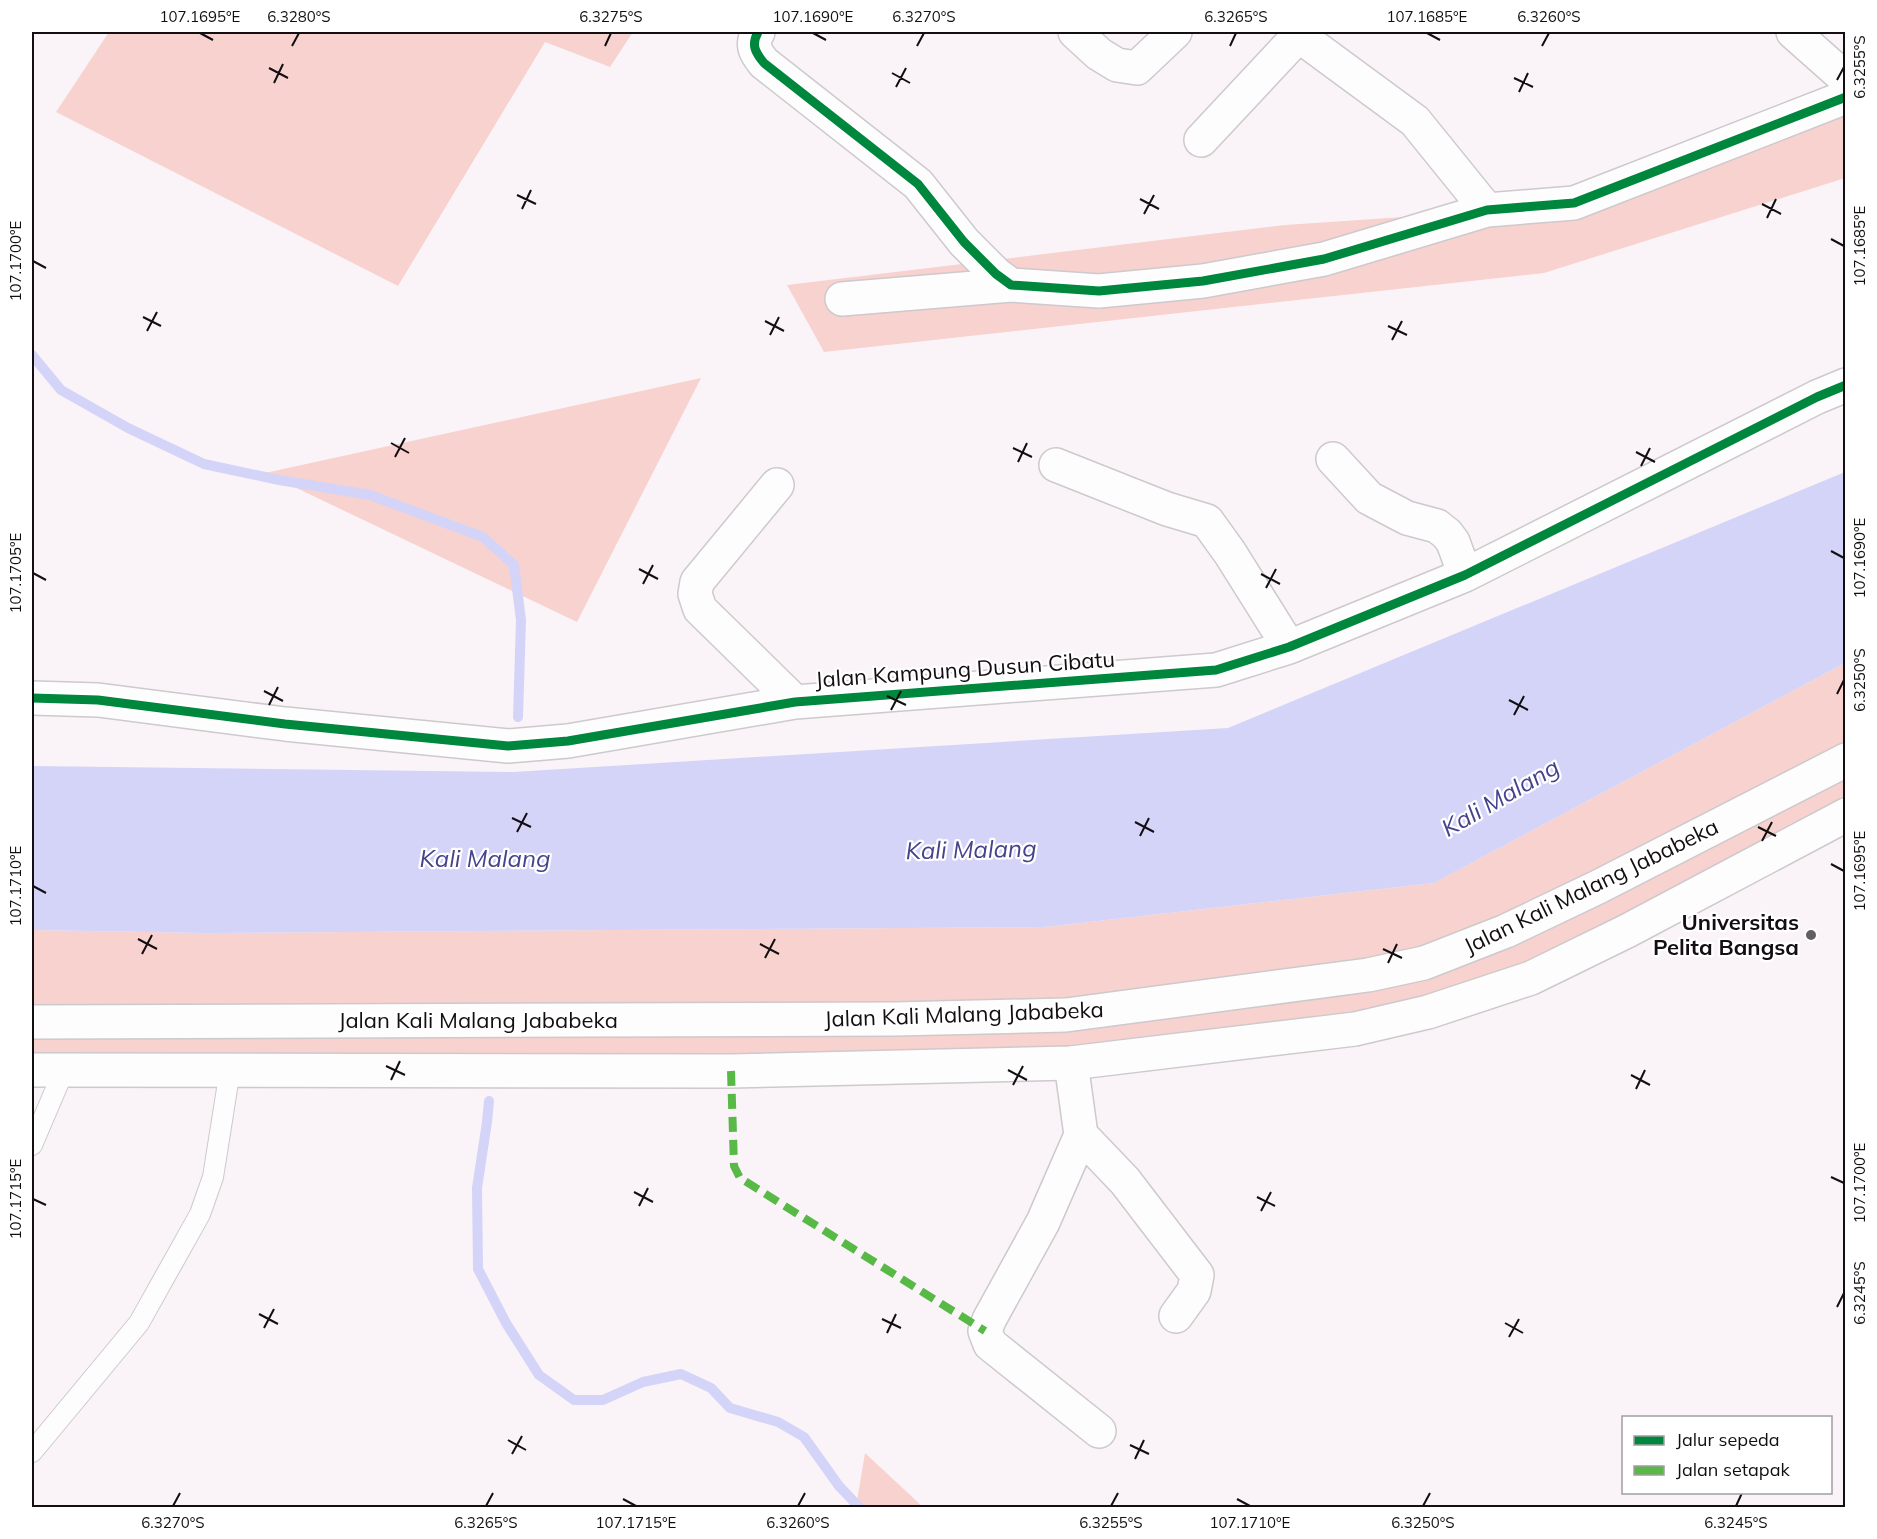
<svg xmlns="http://www.w3.org/2000/svg" width="1877" height="1539" font-family="Mulish,sans-serif">
<style>
.green{fill:#f8d2ce}
.water{fill:#d4d4f9}
.lines{fill:none;stroke-linecap:round;stroke-linejoin:round}
.stream{stroke:#d4d4f9;stroke-width:10}
.service-casing{stroke:#cdc9cc;stroke-width:22}
.minor-casing{stroke:#cdc9cc;stroke-width:36}
.secondary-casing{stroke:#cdc9cc;stroke-width:36}
.service{stroke:#fefdfe;stroke-width:20}
.minor{stroke:#fefdfe;stroke-width:33}
.secondary{stroke:#fefdfe;stroke-width:33}
.quiet{stroke:#58b947;stroke-width:8;stroke-dasharray:15 8;stroke-linecap:butt}
.cycleway-casing{stroke:#fff;stroke-width:13}
.cycleway{stroke:#00873e;stroke-width:9}
.ticks{fill:none;stroke:#120e11;stroke-width:2}
.poi-dot{fill:#635e62;stroke:#fff;stroke-width:2}
.labels{text-anchor:middle;dominant-baseline:central;stroke-width:4.5;stroke-linejoin:round;paint-order:stroke}
.street-label{font-size:22px;fill:#120e11;stroke:#fff}
.poi-label{font-size:22px;font-weight:bold;fill:#120e11;stroke:#fff;text-anchor:end}
.water-label{font-size:24px;font-style:italic;fill:#45438c;stroke:#fff}
.neatline{fill:none;stroke:#120e11;stroke-width:2}
.ticks-label{font-size:15px;text-anchor:middle;fill:#120e11}
</style>
<rect width="100%" height="100%" fill="#faf4f8"/>
<path class="green" d="M109,32H633L610,67L545,42L398,286L56,112Z
M1845,90V178L1544,273L824,352L787,285L1285,225L1581,205Z
M701,378L577,622L265,473Z
M1845,663V815L1627,931L1355,1029L1071,1063L32,1070V930L204,933L1045,927L1434,883Z
M865,1453L923,1507H856Z"/>
<path class="water" d="M1845,472V663L1434,883L1045,927L204,933L32,930V766L513,772L1228,728Z"/>
<g class="lines">
<path class="stream" d="M32,355L61,390L128,428L204,464L279,480L370,495L483,537L514,565L521,620L518,717
M489,1101L487,1122L477,1188L478,1269L506,1323L539,1375L574,1400H603L643,1382L681,1374L711,1388L730,1408L778,1422L804,1437L839,1486L860,1508"/>
<g class="service-casing">
<path id="service" d="M32,1145L64,1070
M32,1452L139,1323L200,1214L213,1177L230,1070"/>
</g>
<g class="minor-casing">
<path id="minor" d="M758,32C751,45 755,52 764,63L918,184L964,242L996,274L1011,285L1099,291L1203,281L1324,259L1487,210L1574,203L1846,97
M1075,32L1099,54L1117,65L1137,68L1175,32
M1294,32L1415,121L1487,210
M1793,32L1846,79
M1201,140L1302,32
M842,299L1011,285
M1333,459L1369,498L1407,518L1437,526L1447,534L1453,542L1465,575
M1056,465L1167,509L1207,521L1230,553L1289,647
M777,485L697,582L695,594L700,609L795,702
M32,698L98,700L285,724L508,746L568,741L795,702L1216,670L1289,647L1465,575L1817,397L1846,385
M1071,1063L1081,1135L1043,1222L989,1320L985,1331L990,1344L1099,1431
M1081,1135L1125,1181L1197,1275L1194,1291L1176,1316"/>
</g>
<g class="secondary-casing">
<path id="secondary" d="M32,1022L895,1019L1066,1015L1368,975L1424,963L1506,931L1598,887L1846,760
M32,1070L731,1071L1071,1063L1355,1029L1428,1012L1531,978L1627,931L1846,815"/>
</g>
<use href="#service" class="service"/>
<use href="#minor" class="minor"/>
<use href="#secondary" class="secondary"/>
<path class="quiet" d="M731,1071L734,1166L740,1178L985,1331"/>
<g class="cycleway-casing">
<path id="cycleway" d="M758,32C751,45 755,52 764,63L918,184L964,242L996,274L1011,285L1099,291L1203,281L1324,259L1487,210L1574,203L1846,97
M32,698L98,700L285,724L508,746L568,741L795,702L1216,670L1289,647L1465,575L1817,397L1846,385"/>
</g>
<use href="#cycleway" class="cycleway"/>
</g>
<path class="ticks" d="M200,33L213,40M813,33L826,40M1427,33L1440,40M292,46L299,33M605,46L611,33M917,46L924,33M1230,46L1236,33M1542,46L1549,33M269,68L288,78M892,73L910,83M1514,78L1533,87M1837,80L1844,67M274,83L283,64M896,87L906,68M1519,92L1528,73M517,195L536,204M1140,199L1159,209M1762,204L1781,214M522,209L531,190M1144,214L1154,195M1767,218L1776,199M1831,239L1844,246M33,261L46,268M143,317L161,326M765,321L784,331M1388,326L1407,335M147,331L157,312M770,335L779,317M1392,340L1402,321M391,443L409,453M1013,448L1032,457M1636,452L1655,462M395,457L405,438M1018,462L1027,443M1641,466L1650,448M1831,551L1844,558M639,569L658,579M33,573L46,580M1261,574L1280,584M643,584L653,565M1266,588L1276,569M264,691L283,701M1837,694L1844,680M887,696L906,705M1509,700L1528,710M269,705L278,687M891,710L901,691M1514,715L1524,696M512,818L531,827M1135,822L1154,832M1758,827L1776,836M517,832L527,813M1140,836L1149,818M1762,841L1772,822M1831,864L1844,871M33,886L46,893M138,939L157,949M760,944L779,954M1383,949L1402,958M142,954L152,935M765,958L775,939M1388,963L1397,944M386,1066L405,1075M1008,1070L1027,1080M1631,1075L1650,1085M391,1080L400,1061M1013,1085L1023,1066M1636,1089L1645,1070M1831,1177L1844,1183M634,1192L653,1202M1257,1197L1275,1206M33,1199L46,1205M639,1206L648,1188M1261,1211L1271,1192M1837,1307L1844,1293M259,1314L278,1324M882,1319L901,1328M1505,1323L1523,1333M264,1328L274,1309M887,1333L896,1314M1509,1337L1519,1319M508,1440L526,1450M1130,1445L1149,1454M512,1454L522,1436M1135,1459L1144,1440M623,1499L636,1506M1237,1499L1250,1506M173,1506L180,1493M486,1506L493,1493M798,1506L805,1493M1111,1506L1118,1493M1423,1506L1430,1493M1736,1506L1742,1493"/>
<circle class="poi-dot" cx="1811" cy="935" r="6"/>
<g class="labels">
<g class="street-label">
<text transform="translate(965 669) rotate(-4)">Jalan Kampung Dusun Cibatu</text>
<text transform="translate(1591 886) rotate(-26)">Jalan Kali Malang Jababeka</text>
<text transform="translate(964 1014) rotate(-2)">Jalan Kali Malang Jababeka</text>
<text x="478" y="1020">Jalan Kali Malang Jababeka</text>
</g>
<g class="poi-label">
<text x="1799" y="922">Universitas<tspan x="1799" dy="25">Pelita Bangsa</tspan></text>
</g>
<g class="water-label">
<text transform="translate(1500 797) rotate(-30)">Kali Malang</text>
<text transform="translate(971 849) rotate(-1)">Kali Malang</text>
<text x="485" y="858">Kali Malang</text>
</g>
</g>
<rect width="1877" height="1539" fill="none" stroke="#ffffff" stroke-width="66"/>
<rect x="1622" y="1416" width="210" height="78" fill="#ffffff" stroke="#a09fa0" stroke-width="1.5"/>
<rect x="1634" y="1436" width="30" height="9" fill="#00873e" stroke="#a09fa0" stroke-width="1.5"/>
<text x="1676" y="1446" font-size="18" fill="#120e11">Jalur sepeda</text>
<rect x="1634" y="1466" width="30" height="9" fill="#58b947" stroke="#a09fa0" stroke-width="1.5"/>
<text x="1676" y="1476" font-size="18" fill="#120e11">Jalan setapak</text>
<rect x="33" y="33" width="1811" height="1473" class="neatline"/>
<g class="ticks-label">
<text x="200" y="22">107.1695°E</text>
<text x="299" y="22">6.3280°S</text>
<text x="611" y="22">6.3275°S</text>
<text x="813" y="22">107.1690°E</text>
<text x="924" y="22">6.3270°S</text>
<text x="1236" y="22">6.3265°S</text>
<text x="1427" y="22">107.1685°E</text>
<text x="1549" y="22">6.3260°S</text>
<text transform="translate(1860 67) rotate(-90)" y="5">6.3255°S</text>
<text transform="translate(1860 246) rotate(-90)" y="5">107.1685°E</text>
<text transform="translate(16 261) rotate(-90)" y="5">107.1700°E</text>
<text transform="translate(1860 558) rotate(-90)" y="5">107.1690°E</text>
<text transform="translate(16 573) rotate(-90)" y="5">107.1705°E</text>
<text transform="translate(1860 680) rotate(-90)" y="5">6.3250°S</text>
<text transform="translate(1860 871) rotate(-90)" y="5">107.1695°E</text>
<text transform="translate(16 886) rotate(-90)" y="5">107.1710°E</text>
<text transform="translate(1860 1183) rotate(-90)" y="5">107.1700°E</text>
<text transform="translate(16 1199) rotate(-90)" y="5">107.1715°E</text>
<text transform="translate(1860 1293) rotate(-90)" y="5">6.3245°S</text>
<text x="173" y="1528">6.3270°S</text>
<text x="486" y="1528">6.3265°S</text>
<text x="636" y="1528">107.1715°E</text>
<text x="798" y="1528">6.3260°S</text>
<text x="1111" y="1528">6.3255°S</text>
<text x="1250" y="1528">107.1710°E</text>
<text x="1423" y="1528">6.3250°S</text>
<text x="1736" y="1528">6.3245°S</text>
</g>
</svg>
